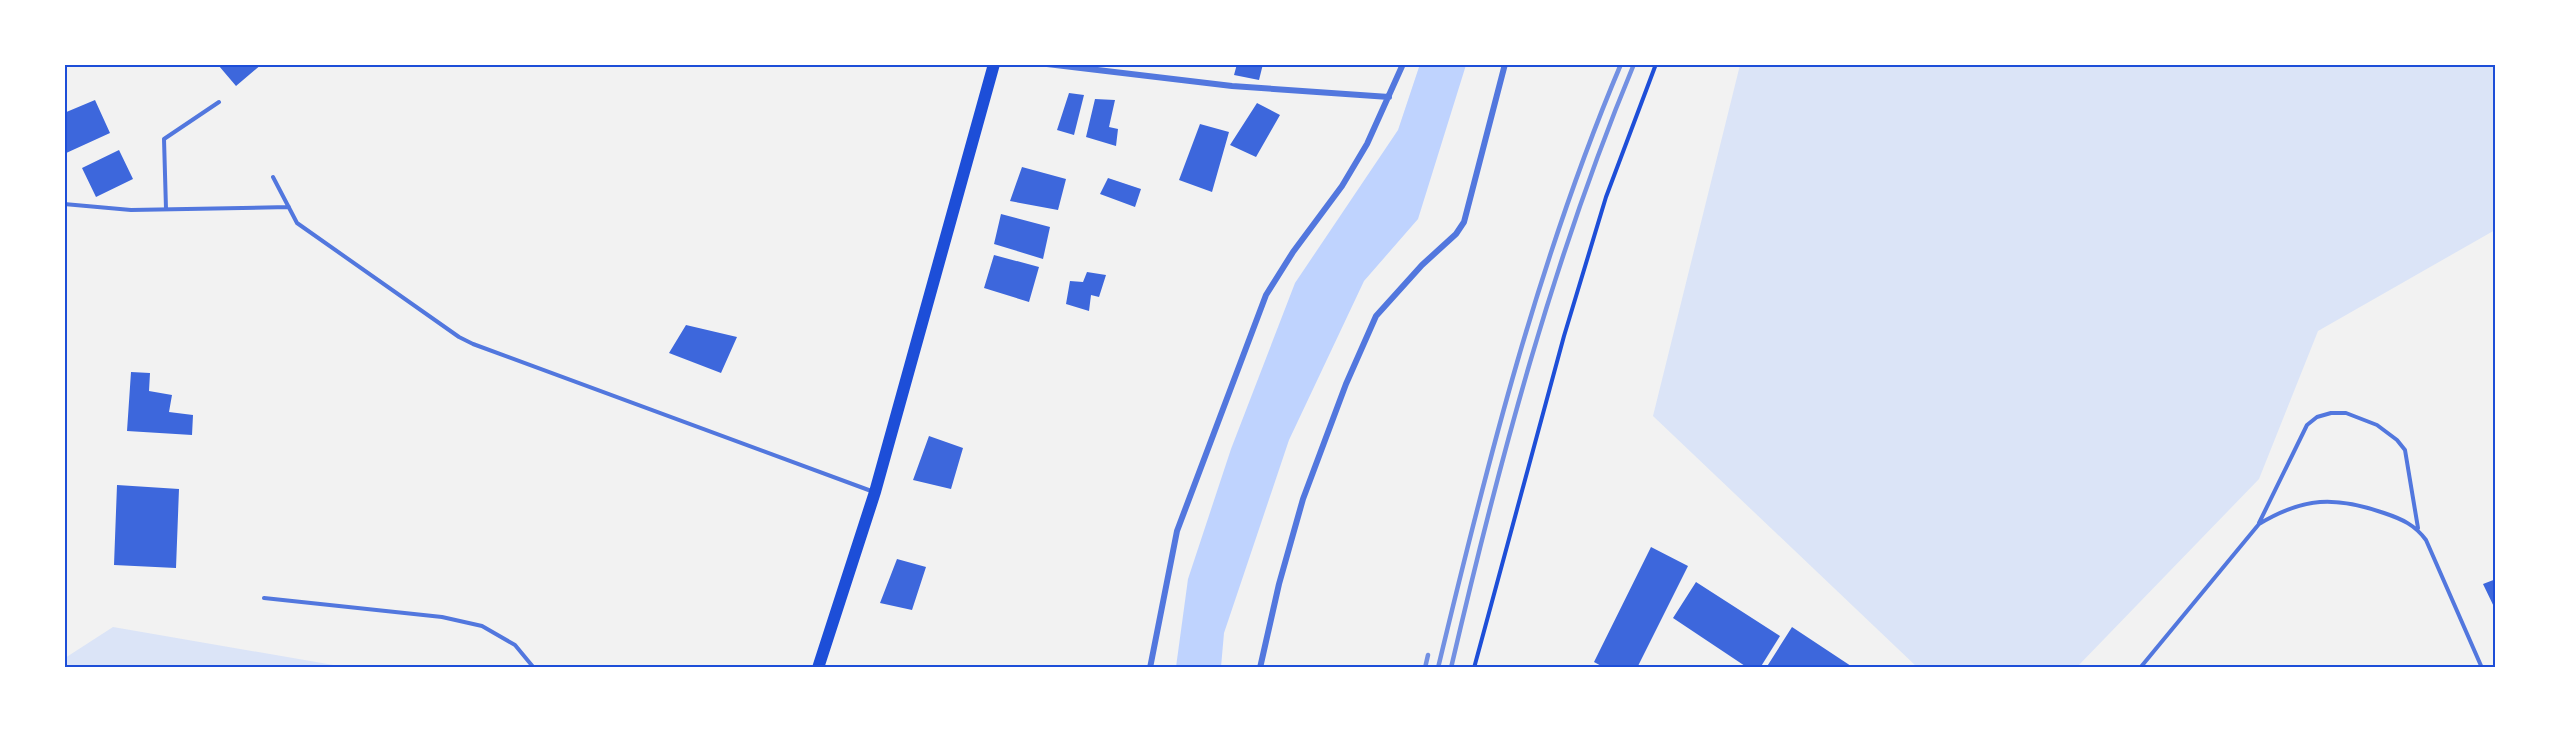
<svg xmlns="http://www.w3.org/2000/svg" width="2560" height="732" font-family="Lora,serif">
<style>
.green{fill:#dbe4f7}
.water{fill:#bfd3fe}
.building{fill:#3d67dc}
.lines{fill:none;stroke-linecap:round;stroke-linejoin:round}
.path{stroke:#1d4ed8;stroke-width:4}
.service{stroke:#5277de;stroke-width:4}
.minor{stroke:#5277de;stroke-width:6}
.secondary{stroke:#1d4ed8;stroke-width:12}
.rail{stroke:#7290e2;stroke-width:4.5}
.neatline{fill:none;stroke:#1d4ed8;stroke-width:2}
</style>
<rect width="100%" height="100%" fill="#f2f2f2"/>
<path class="green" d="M1740,65H2495V230L2318,331L2259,479L2077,667H1917L1653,416Z
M113,627L345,667H65V658Z"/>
<path class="water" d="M1420,64L1466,65L1418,219L1364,281L1289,440L1224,633L1221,667H1176L1188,579L1231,449L1295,283L1398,130Z"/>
<path class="building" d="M221,64H262L236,86L219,66Z
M1237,64H1263L1259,80L1234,75Z
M1069,93L1084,95L1074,135L1057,130Z
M1095,99L1115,100L1109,127L1118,129L1116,146L1086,137Z
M95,100L110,133L64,154V113Z
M1257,103L1280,115L1256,157L1230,145Z
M1200,124L1229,132L1212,192L1179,180Z
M119,150L133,179L96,197L82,168Z
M1022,167L1066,179L1058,210L1010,201Z
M1108,178L1141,189L1135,207L1100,194Z
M1001,214L1050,227L1043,259L994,244Z
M994,255L1039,267L1029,302L984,288Z
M1087,272L1106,275L1099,297L1091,295L1089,311L1066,304L1070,281L1083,282Z
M686,325L737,337L721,373L669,353Z
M131,372L150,373L149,391L172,395L169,412L193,415L192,435L127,431Z
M929,436L963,448L951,489L913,480Z
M117,485L179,489L176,568L114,565Z
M1651,547L1688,566L1637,668H1605L1594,662Z
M897,559L926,567L912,610L880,603Z
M2496,579V611L2483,584Z
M1696,582L1780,636L1760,668H1748L1673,618Z
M1792,627L1854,668H1766Z"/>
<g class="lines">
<path class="path" d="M1474,668L1564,336L1606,197L1656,64"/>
<path class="service" d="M273,177L297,223L459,337L473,344L874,492
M64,204L131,210L289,207
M166,209L164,139L219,102
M2259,523L2307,425L2317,417L2331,413H2346L2377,425L2397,440L2405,450L2418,528
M264,598L442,617L482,626L515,645L534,668
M2140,668L2259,524C2304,497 2335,496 2384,513C2402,519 2415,525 2426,540L2482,668"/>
<path class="minor" d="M1047,64L1232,86L1389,97
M1150,668L1177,531L1266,295L1293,252L1342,186L1367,144L1403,64
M1260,668L1279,584L1303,499L1346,384L1376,316L1422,265L1456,234L1464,222L1505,64"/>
<path class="secondary" d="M818,668L875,492L994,64"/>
<path class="rail" d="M1425,668L1428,655
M1438,668C1487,464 1539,258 1621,64
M1451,668C1499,462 1553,259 1634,64"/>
</g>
<rect width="2560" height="732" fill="none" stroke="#ffffff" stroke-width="132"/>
<rect x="66" y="66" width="2428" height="600" class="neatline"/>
</svg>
